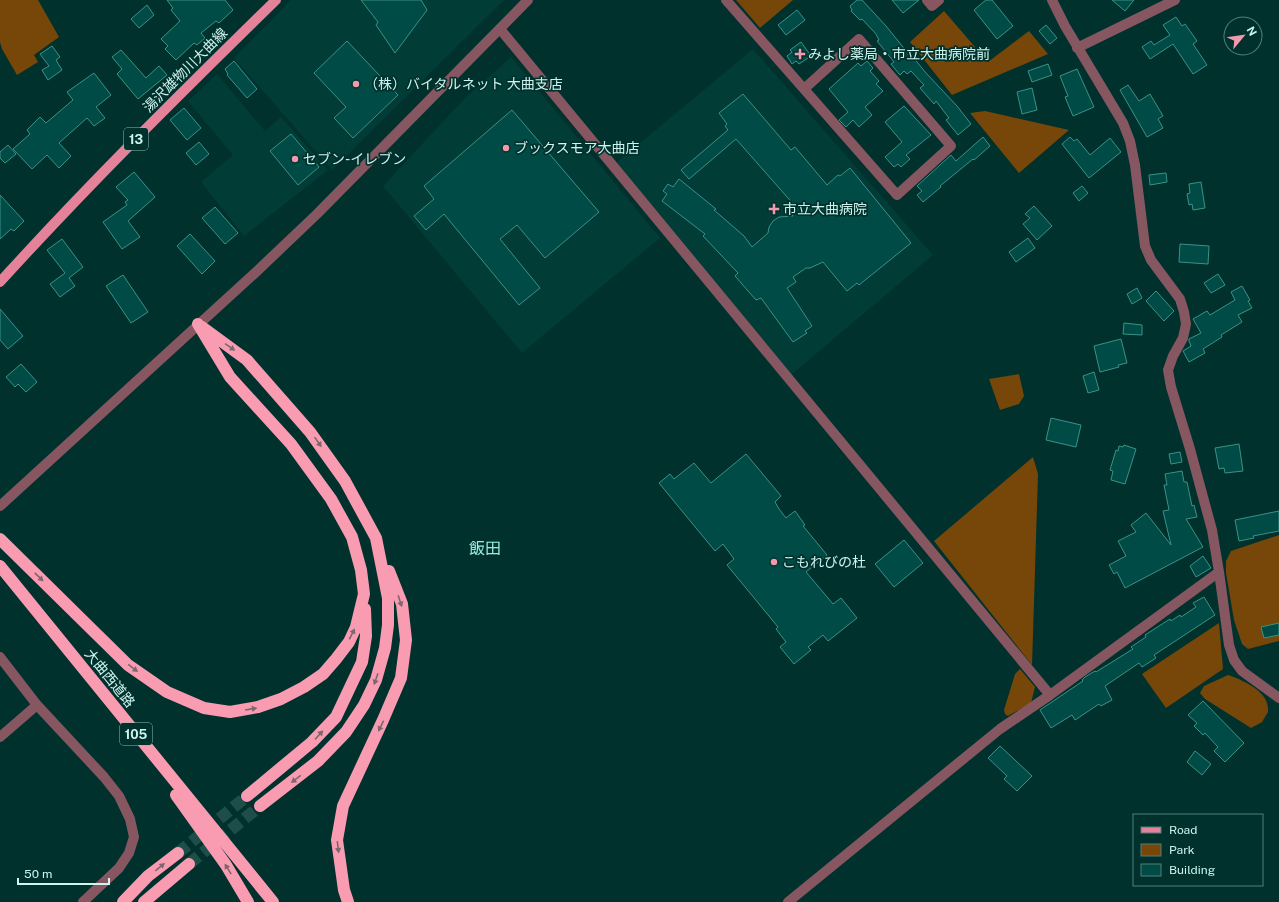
<svg xmlns="http://www.w3.org/2000/svg" width="1279" height="902" font-family="'Public Sans','Noto Sans JP',sans-serif">
<style>
.built{fill:#013c37}
.green{fill:#764709}
.building{fill:#004b45;stroke:#3c9188}
.lines{fill:none;stroke-linecap:round;stroke-linejoin:round}
.motorway-tunnel{stroke:#1f4e4a;stroke-width:12;stroke-dasharray:12 6;stroke-linecap:butt}
.minor{stroke:#875761;stroke-width:10}
.tertiary{stroke:#875761;stroke-width:10}
.primary{stroke:#e38298;stroke-width:10}
.motorway{stroke:#fa9cb1;stroke-width:12}
.oneway{fill:#7d666f}
.poi-dot{fill:#f29aad;stroke:#00312d;stroke-width:1.5}
.labels{text-anchor:middle;dominant-baseline:central;stroke-width:3.5;stroke-linejoin:round;paint-order:stroke}
.shield{fill:#00312d;stroke:#90bab5;stroke-width:1}
.shield-label{font-size:13px;font-weight:bold;fill:#cdf4ef}
.poi-label{font-size:14px;fill:#cdf4ef;stroke:#00312d;text-anchor:start}
.street-label{font-size:14px;fill:#cdf4ef;stroke:#00312d}
.quarter-label{font-size:16px;fill:#98ebe1;stroke:#00312d}
</style>
<rect width="100%" height="100%" fill="#00312d"/>
<path class="built" d="M291,0H504L332,170L234,58Z
M753,49L933,255L791,375L616,163Z
M511,57L660,238L522,353L383,186L464,99Z
M217,74L265,131L281,117L328,170L244,236L201,182L233,155L188,101Z"/>
<path class="green" d="M0,0H38L59,37L34,55L38,62L17,75L2,49L0,42Z
M736,0H793L760,28Z
M944,11L988,62L1029,31L1048,54L952,95L910,42Z
M985,111L1069,130L1019,173L970,113Z
M1019,374L1024,396L1019,404L1000,410L989,379Z
M1033,457L1038,474L1032,665L934,541Z
M1279,535V641L1248,649L1242,644L1234,620L1226,573V561L1231,551Z
M1219,623L1223,669L1166,708L1142,674Z
M1020,669L1035,687L1031,703L1008,716L1005,714L1004,710L1015,674Z
M1228,675C1240,679 1263,689 1267,703C1268,706 1268,709 1268,712L1262,722L1251,728L1205,699L1200,693L1204,686Z"/>
<path class="building" d="M167,0H225L233,10L219,23L216,21L201,33L205,38L197,45L194,43L176,60L165,49L168,46L161,39L180,21L171,10L173,8Z
M361,0H421L427,10L395,53L376,25L378,22Z
M857,0H862L886,26L907,52L908,51L926,73L957,106L971,124L958,135L946,120L949,118L936,101L934,104L920,88L924,85L911,71L907,74L904,71L900,75L891,64L894,62L877,41L879,40L876,34L862,19L860,20L851,11L852,10L850,6Z
M892,0H919L903,13Z
M986,0H992L1013,26L997,39L974,10Z
M1112,0H1134L1125,11Z
M147,5L154,15L139,28L131,19Z
M797,10L805,20L786,35L778,25Z
M1176,17L1182,26L1185,24L1197,41L1193,44L1207,65L1193,74L1173,44L1150,59L1142,47L1151,41L1154,45L1170,35L1163,25Z
M1046,25L1057,38L1050,44L1039,31Z
M347,41L398,95L353,138L334,118L346,107L314,73Z
M801,42L811,56L799,64L796,61L792,64L787,56L792,52L790,50Z
M52,46L60,57L56,60L62,70L48,80L42,70L49,66L40,54Z
M121,50L146,78L159,66L167,75L138,99L117,74L122,69L112,57Z
M234,61L257,89L247,98L227,75L228,74L225,69Z
M867,61L873,68L870,71L879,81L876,84L883,91L865,107L872,115L859,127L853,120L846,127L839,120L848,112L829,89L858,63L861,66Z
M1048,64L1052,75L1032,82L1028,71Z
M1077,69L1094,107L1073,116L1065,97L1068,96L1060,76Z
M94,73L111,95L96,107L105,118L94,126L87,118L59,143L71,156L59,168L47,155L32,169L13,149L30,134L27,130L40,117L46,123L73,100L67,92Z
M1128,85L1139,101L1150,94L1163,116L1158,119L1163,128L1147,137L1120,90Z
M1032,88L1037,110L1022,114L1017,92Z
M743,94L791,150L795,147L827,185L838,175L840,176L850,168L911,243L859,285L857,283L847,291L823,262L810,268H806L793,277L796,282L787,288L812,326L805,331L807,333L793,342L761,298L756,300L735,276L738,273L703,236L705,234L662,201L667,194L663,191L668,184L673,187L679,179L716,209L714,210L744,236L752,247L768,233L769,227L773,221L779,217L793,216L789,209L795,206L736,139L689,179L681,170L728,130L725,126L727,124L719,113Z
M904,106L931,135L906,155L910,159L901,167L898,164L894,167L885,157L902,142L885,122Z
M184,108L201,128L187,140L170,120Z
M512,110L599,212L545,258L517,225L500,239L540,288L519,305L444,214L426,230L414,216L434,199L424,186Z
M291,134L319,167L298,185L270,151Z
M983,137L990,146L974,160L973,159L940,186L941,187L923,202L917,195L922,191L917,186L951,155L956,161Z
M1070,137L1074,141L1077,139L1090,155L1110,138L1121,152L1089,178L1062,144Z
M199,142L209,154L196,165L186,153Z
M8,145L16,154L5,163L0,158V152Z
M134,172L155,197L128,221L140,237L122,249L103,222L127,205L125,202L128,200L116,187Z
M1166,173L1167,182L1150,185L1149,175Z
M1201,182L1205,208L1193,210L1192,204L1189,205L1187,194L1190,193L1189,184Z
M1082,186L1088,193L1079,201L1073,193Z
M0,195L24,221L14,231L11,229L0,239Z
M1034,206L1052,226L1037,240L1023,224L1030,218L1025,214Z
M215,207L238,233L225,244L202,218Z
M190,234L215,261L202,274L177,246Z
M1028,238L1035,248L1016,262L1009,252Z
M62,239L83,267L69,278L75,286L60,297L50,284L65,273L47,250Z
M1180,244L1209,246L1208,264L1179,262Z
M1218,274L1225,285L1211,293L1204,283Z
M123,275L148,312L131,323L106,286Z
M1242,286L1250,300L1248,301L1252,308L1238,315L1242,322L1221,335L1222,337L1203,349L1205,353L1189,362L1183,351L1191,346L1189,341V339L1201,333L1193,319L1207,311L1210,315L1235,300L1231,292Z
M1137,288L1142,298L1132,304L1127,294Z
M1156,291L1174,311L1164,321L1146,301Z
M0,309L23,336L8,349L0,340Z
M1124,323L1142,325V335L1123,334Z
M1121,339L1127,363L1118,365L1119,367L1100,372L1094,346Z
M21,364L37,382L26,392L18,384L15,387L6,377Z
M1094,372L1099,390L1088,393L1083,376Z
M1051,418L1081,425L1076,447L1046,440Z
M1239,444L1243,471L1225,473L1224,468L1219,469L1215,448Z
M1124,445L1136,449L1125,484L1111,480L1113,471L1110,470L1116,450L1118,451L1119,446L1123,447Z
M1180,452L1182,462L1171,464L1169,454Z
M746,454L781,496L775,502L779,509L786,518L795,511L805,525L803,526L827,555L806,572L833,604L841,598L857,618L828,641L823,635L808,647L811,650L794,664L780,647L786,642L776,629L778,627L727,565L734,559L723,544L715,551L659,483L670,474L674,479L694,463L711,483Z
M1182,471L1184,482H1187L1192,506L1194,505L1197,517L1186,519L1203,547L1125,588L1117,572L1114,574L1109,565L1126,556L1118,541L1136,532L1131,525L1146,513L1171,545L1163,511L1169,510L1164,485H1167L1165,474Z
M1279,511V531L1253,536L1254,538L1239,541L1235,520Z
M904,540L923,563L894,587L875,564Z
M1203,556L1211,568L1196,577L1190,566Z
M1204,597L1215,615L1154,655L1156,658L1142,667L1139,663L1105,686L1112,700L1101,706L1099,704L1075,720L1072,715L1051,728L1040,710L1083,681L1082,680L1085,677L1095,671L1096,672L1133,649L1131,647L1146,637L1145,635L1170,619L1171,621L1180,615L1181,617L1196,607L1193,603Z
M1279,623V635L1264,638L1261,627Z
M1203,701L1244,743L1225,762L1214,751L1218,747L1205,733L1203,735L1194,726L1197,723L1188,715Z
M1000,746L1032,776L1017,791L1004,779L1007,776L988,758Z
M1195,751L1211,764L1202,775L1187,762Z"/>
<g class="lines">
<path class="motorway-tunnel" d="M178,853L247,796
M189,864L260,806"/>
<path class="minor" d="M726,0L804,89L859,39L951,146L897,195L804,89
M927,0L932,6L939,0
M1052,0L1065,26L1123,123L1130,141L1135,165L1145,246L1151,260L1180,299L1184,312L1186,324L1183,338L1173,356L1168,370L1171,387L1190,449L1212,530L1219,572L1229,645L1234,660L1242,671L1279,698
M500,29L1050,695
M1077,48L1175,0
M0,657L37,705L104,777L119,796L130,819L134,837L129,853L119,868L83,902
M0,737L37,705
M788,902L1000,729L1050,695L1219,572"/>
<path class="tertiary" d="M0,506L255,273L317,214L528,0"/>
<path class="primary" d="M0,282C88,185 182,92 276,0"/>
<path class="motorway" d="M202,327L247,360L310,432L345,481L376,538L388,598V625L385,648L376,680L364,705L346,732L318,761L260,806
M0,539L128,665L167,692L204,708L230,712L258,707L281,699L304,687L323,674L336,659L349,642L356,627L364,594L361,570L352,537L331,499L291,444L230,377L198,324
M0,566L273,902
M176,795L226,865L248,902
M247,796L312,742L336,717L362,662L366,636L365,609
M123,902L148,876L178,853
M144,902L189,864
M348,902L344,890L337,840L343,806L383,720L401,678L406,640L402,604L389,571"/>
</g>
<defs><path id="oneway-solid" d="M-6-.8H1V-3.2L6.5 0L1 3.2V.8H-6Z"/></defs>
<g class="oneway">
<use href="#oneway-solid" transform="translate(230 347) rotate(35)"/>
<use href="#oneway-solid" transform="translate(318 442) rotate(55)"/>
<use href="#oneway-solid" transform="translate(39 577) rotate(44)"/>
<use href="#oneway-solid" transform="translate(400 601) rotate(72)"/>
<use href="#oneway-solid" transform="translate(352 634) rotate(-63)"/>
<use href="#oneway-solid" transform="translate(133 668) rotate(37)"/>
<use href="#oneway-solid" transform="translate(376 679) rotate(109)"/>
<use href="#oneway-solid" transform="translate(251 709) rotate(-9)"/>
<use href="#oneway-solid" transform="translate(381 726) rotate(116)"/>
<use href="#oneway-solid" transform="translate(319 735) rotate(-48)"/>
<use href="#oneway-solid" transform="translate(296 779) rotate(142)"/>
<use href="#oneway-solid" transform="translate(338 847) rotate(83)"/>
<use href="#oneway-solid" transform="translate(160 867) rotate(-39)"/>
<use href="#oneway-solid" transform="translate(228 869) rotate(-122)"/>
</g>
<g class="poi-dot">
<path d="M798 48h4v4h4v4h-4v4h-4v-4h-4v-4h4z"/>
<circle cx="356" cy="84" r="4"/>
<circle cx="506" cy="148" r="4"/>
<circle cx="295" cy="159" r="4"/>
<path d="M772 203h4v4h4v4h-4v4h-4v-4h-4v-4h4z"/>
<circle cx="774" cy="562" r="4"/>
</g>
<g class="labels">
<g class="shield">
<rect x="124" y="128" width="24" height="22" rx="3"/>
<rect x="120" y="723" width="32" height="22" rx="3"/>
</g>
<g class="shield-label">
<text x="136" y="139">13</text>
<text x="136" y="734">105</text>
</g>
<g class="poi-label">
<text x="808" y="54">みよし薬局・市立大曲病院前</text>
<text x="364" y="84">（株）バイタルネット 大曲支店</text>
<text x="514" y="148">ブックスモア大曲店</text>
<text x="303" y="159">セブン-イレブン</text>
<text x="783" y="209">市立大曲病院</text>
<text x="782" y="562">こもれびの杜</text>
</g>
<g class="street-label">
<text transform="translate(185 70) rotate(-45)">湯沢雄物川大曲線</text>
<text transform="translate(110 678) rotate(51)">大曲西道路</text>
</g>
<g class="quarter-label">
<text x="485" y="548">飯田</text>
</g>
</g>
<rect x="1133" y="814" width="130" height="72" fill="#00312d" stroke="#527f7b"/>
<rect x="1141" y="827" width="20" height="6" fill="#e38298" stroke="#527f7b"/>
<text x="1169" y="834" font-size="12" fill="#cdf4ef">Road</text>
<rect x="1141" y="844" width="20" height="12" fill="#764709" stroke="#527f7b"/>
<text x="1169" y="854" font-size="12" fill="#cdf4ef">Park</text>
<rect x="1141" y="864" width="20" height="12" fill="#004b45" stroke="#527f7b"/>
<text x="1169" y="874" font-size="12" fill="#cdf4ef">Building</text>
<g transform="translate(1243 36) rotate(61)"><circle r="19" fill="#00312d" stroke="#527f7b"/>
<path d="M0-3L7 15L0 10L-7 15Z" fill="#f29aad"/>
<text y="-6" font-size="11" font-weight="bold" text-anchor="middle" fill="#cdf4ef">N</text>
</g>
<path d="M18 878v6h91v-6" fill="none" stroke="#cdf4ef" stroke-width="2"/>
<text x="24" y="878" font-size="12" fill="#cdf4ef" stroke="#00312d" stroke-width="3" paint-order="stroke">50 m</text>
</svg>
